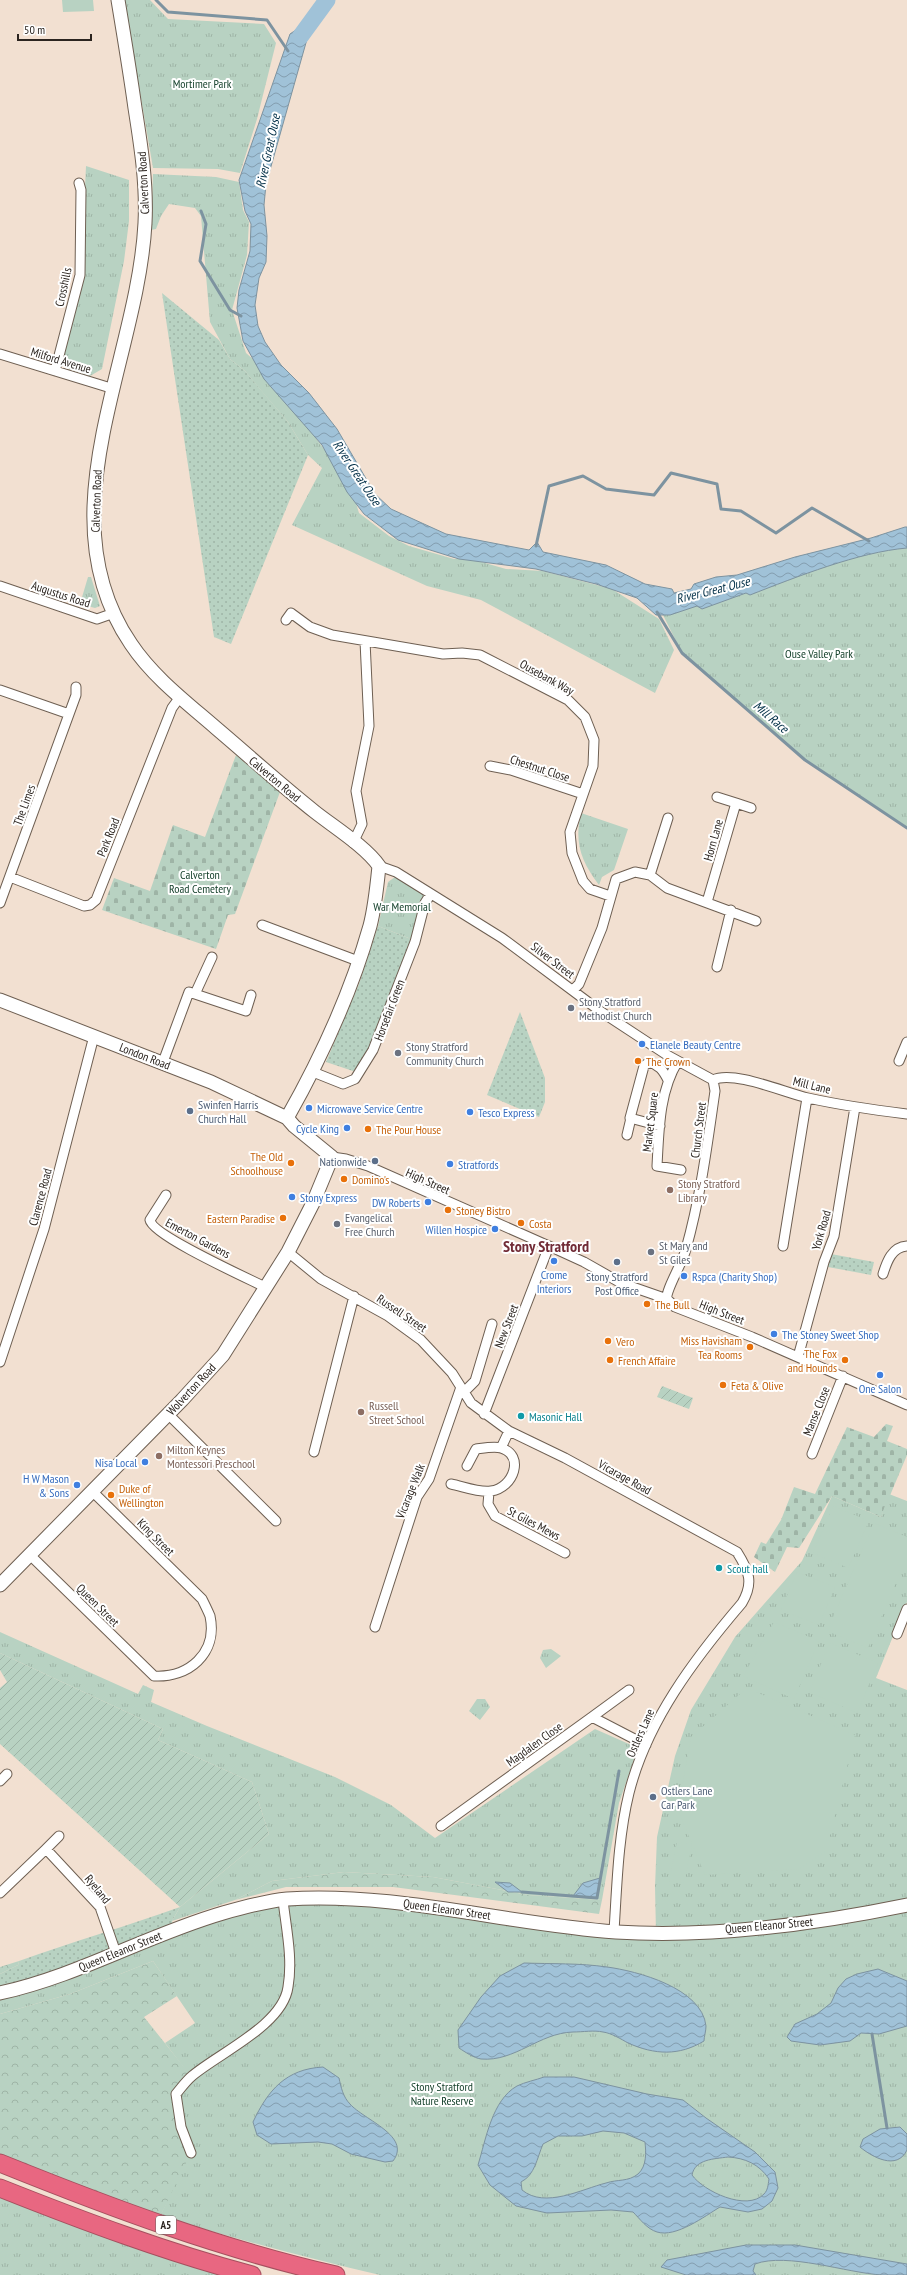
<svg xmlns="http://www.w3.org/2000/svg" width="907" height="2275" font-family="'PT Sans Narrow',sans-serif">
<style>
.grass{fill:url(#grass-dots)}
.forest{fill:url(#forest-crowns)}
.cemetery{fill:url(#cemetery-stones)}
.park{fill:url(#park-tufts)}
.garden{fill:url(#garden-furrows)}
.pitch{fill:#b8d2c2}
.water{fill:url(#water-waves);stroke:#7d93a0;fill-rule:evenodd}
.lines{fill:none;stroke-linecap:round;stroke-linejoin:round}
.stream{stroke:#7d93a0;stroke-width:3}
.river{stroke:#a0c2d8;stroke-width:17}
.street-casing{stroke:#6e5f52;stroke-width:11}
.secondary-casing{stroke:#6e5f52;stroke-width:15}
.highway-casing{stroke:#a6505f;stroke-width:19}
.street{stroke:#fff;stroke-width:9}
.secondary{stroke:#fff;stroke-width:13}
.highway{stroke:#e86781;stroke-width:17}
.worship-dot{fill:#6b7280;stroke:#fff;stroke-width:1.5}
.shop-dot{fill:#3f7fe0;stroke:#fff;stroke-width:1.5}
.food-dot{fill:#e8710a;stroke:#fff;stroke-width:1.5}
.service-dot{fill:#5c6f8a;stroke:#fff;stroke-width:1.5}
.education-dot{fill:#8d6e63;stroke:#fff;stroke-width:1.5}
.culture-dot{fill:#0f9aa8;stroke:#fff;stroke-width:1.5}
.labels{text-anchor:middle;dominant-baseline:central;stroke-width:4;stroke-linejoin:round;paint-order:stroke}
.shield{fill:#fff;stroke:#6b6662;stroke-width:1}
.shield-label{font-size:11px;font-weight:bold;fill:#2b241f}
.park-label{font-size:12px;fill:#103d27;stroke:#fff}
.street-label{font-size:12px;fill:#2b241f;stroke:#fff}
.worship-label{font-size:12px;fill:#5b616d;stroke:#fff;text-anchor:start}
.shop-label{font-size:12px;fill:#366cbe;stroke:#fff;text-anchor:start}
.food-label{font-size:12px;fill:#c56008;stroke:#fff;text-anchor:start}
.service-label{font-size:12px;fill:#4e5e75;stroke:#fff;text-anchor:start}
.education-label{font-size:12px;fill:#785e54;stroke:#fff;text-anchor:start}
.culture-label{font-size:12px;fill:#0d838f;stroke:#fff;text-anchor:start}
.water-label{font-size:13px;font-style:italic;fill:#022f47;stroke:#fff}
.district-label{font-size:16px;font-weight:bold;fill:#722c37;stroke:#fff}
</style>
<defs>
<pattern id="grass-dots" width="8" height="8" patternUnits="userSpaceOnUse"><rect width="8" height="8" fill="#b8d2c2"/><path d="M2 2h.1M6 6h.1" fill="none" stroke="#9eb4a6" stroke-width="1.8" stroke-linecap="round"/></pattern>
<pattern id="forest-crowns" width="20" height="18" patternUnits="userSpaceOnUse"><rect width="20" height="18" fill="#b8d2c2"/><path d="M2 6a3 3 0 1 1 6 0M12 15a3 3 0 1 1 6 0" fill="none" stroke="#9eb4a6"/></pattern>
<pattern id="cemetery-stones" width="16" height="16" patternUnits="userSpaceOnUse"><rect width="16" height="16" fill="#b8d2c2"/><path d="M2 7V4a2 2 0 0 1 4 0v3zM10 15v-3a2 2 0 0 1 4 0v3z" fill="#9eb4a6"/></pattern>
<pattern id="park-tufts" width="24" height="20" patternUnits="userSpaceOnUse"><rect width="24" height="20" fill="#b8d2c2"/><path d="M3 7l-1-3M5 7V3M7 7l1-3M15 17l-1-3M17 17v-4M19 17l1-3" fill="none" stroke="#9eb4a6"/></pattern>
<pattern id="garden-furrows" width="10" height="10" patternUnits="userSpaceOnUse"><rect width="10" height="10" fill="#b8d2c2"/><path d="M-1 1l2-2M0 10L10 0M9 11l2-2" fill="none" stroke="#9eb4a6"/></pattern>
<pattern id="water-waves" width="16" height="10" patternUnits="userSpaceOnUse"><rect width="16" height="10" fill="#a0c2d8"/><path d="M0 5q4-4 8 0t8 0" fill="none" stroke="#839daf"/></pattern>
</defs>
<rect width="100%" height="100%" fill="#f2e0d1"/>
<path class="grass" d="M162,293L219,340L230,359L245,371L288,422L308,455L231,644L214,637Z
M378,926L411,939L370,1048L356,1072L326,1062L359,984Z
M520,1012L545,1078V1102L539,1117L487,1095Z
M831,1254L874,1262L871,1275L828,1267Z
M180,1907L172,1921L174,1929L0,1993V1974L18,1965L19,1961C72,1942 127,1926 180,1907Z"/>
<path class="forest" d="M344,1872L433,1877L528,1895L602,1900L599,1914L393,1887H286L235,1900L272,1881Z
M19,1961L18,1965L0,1974V1967Z
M153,1961L177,1996L144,2017L192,2077L264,2024L160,2216L0,2156V2014L70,1994Z"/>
<path class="cemetery" d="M236,755L280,792L235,914L228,915L216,949L102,910L114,878L150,891L173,825L205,837Z
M886,1424L893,1426L887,1441L907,1449V1455L881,1517L832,1496L799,1548L787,1547L775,1572L754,1557L761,1542L766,1544L781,1520L794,1487L815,1494L847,1427L874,1437Z"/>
<path class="park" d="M124,0H150L168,19L264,24L276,43L257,119L240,173L218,169L153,168Z
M86,166L129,180V221L124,261L102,369L90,376L66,368L62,355L81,274Z
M153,174L216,177L239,182L243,210L249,222L247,255L232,310L246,353L263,368L339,469L352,490L359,513L389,536L409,546L454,559H471L506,569L543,571L612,589L659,619L674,650L655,693L481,600L427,586L292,525L322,468L308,455L288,422L264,394L245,371L230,359L210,322L201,216L195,208L169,204L161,216L156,229L151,230Z
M907,533V828L805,760L682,653L660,609Z
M88,577H91L100,606L95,608L80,604Z
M581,813L628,829L614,870L602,877L599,885C581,861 574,843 581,813Z
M395,877L424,895L411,939L378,926L388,882Z
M889,1494L907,1501V1602L876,1678L907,1690V2275H380C306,2258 233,2238 160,2216L191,2153L176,2094L191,2077L165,2043L195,2023L153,1961L70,1994L0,2014V1993L212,1916L326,1897L656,1933L655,1887L657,1837L675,1756L691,1710L735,1637L802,1561L832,1496L881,1517Z
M0,1632L138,1694L143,1685L154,1690L151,1702L207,1726L335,1777L391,1805L435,1838L595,1729L638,1748L619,1803L602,1900L528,1895L433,1877L344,1872L272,1881L235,1900L172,1921L180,1907L269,1834L252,1782L158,1740L163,1729L0,1653Z
M551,1649L561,1656L546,1668L540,1658L543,1650Z
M477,1699H485L490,1707L480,1720L469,1711Z
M0,2195L229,2275H0Z"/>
<path class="garden" d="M662,1386L693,1398L689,1409L657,1397Z
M0,1653L163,1729L158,1740L252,1782L269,1834L180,1907L0,1744V1688L7,1682L0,1670Z"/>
<path class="pitch" d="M62,0H93L94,11L63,12Z
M833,1506L869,1521L848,1568L813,1553Z
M874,1523L907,1537V1557L868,1648L827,1631Z
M797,1572L835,1587L819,1625L781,1610Z
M774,1622L819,1641L794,1699L743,1676Z
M830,1643L878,1663L857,1713L809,1692Z
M747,1688L855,1735L826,1851L799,1869L705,1875L678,1810L691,1737Z
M677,1842L692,1845L684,1883L669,1881Z"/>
<path class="water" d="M313,18L266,184L264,205L267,236L266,262L259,278L255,305L258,326L265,342L281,365L309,393L337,429L375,494L391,509L446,534L529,550L537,542L543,552L606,565L645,584L672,589L674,593L691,589L694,584L716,577L737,575L795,557L871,538L905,527H907V548C859,552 796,577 750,595L746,593L702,609L697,606L670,615H656L637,598L596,584L536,569L459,559L398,540L364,514L347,492L322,445L264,379L243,341L237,308L239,290L250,251L251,224L245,211L239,180L290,34Z
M600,1878L597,1898L573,1896L583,1883Z
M495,1882L510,1883L522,1892H508Z
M524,1963C551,1964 580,1963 607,1967C637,1971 702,1988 706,2026C706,2031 704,2037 704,2041C679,2056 655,2055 628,2043C621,2039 611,2033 603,2032C594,2030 583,2032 573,2032C539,2033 515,2062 481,2059C474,2058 465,2052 459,2048L458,2030L481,1997L500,1976Z
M878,1969L907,1981V2026L879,2034L861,2033L850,2041L820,2045L791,2041L787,2037L795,2024L817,2014L831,2003L838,1988L846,1979L857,1974Z
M323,2067L339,2078C341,2087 343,2097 350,2104C364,2120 412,2136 393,2161L385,2162L351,2154L332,2144L318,2142L271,2144L257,2135L253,2122C268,2090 286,2069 323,2067Z
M544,2077H574L647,2094L683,2100L706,2118L755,2152L775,2172L778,2188L772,2201L762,2209L748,2212L720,2207C705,2216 676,2238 657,2232C647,2229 640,2219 633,2212L611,2210L547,2213L516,2206L490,2185L478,2165C486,2139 492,2100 517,2086C525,2082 536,2080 544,2077ZM603,2131L624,2133L645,2142C646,2152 647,2166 638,2174C628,2182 618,2179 606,2183C582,2189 545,2209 522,2190L521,2182C535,2175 537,2158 543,2144L558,2136H582ZM728,2157C745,2158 759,2164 769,2179C768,2185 768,2190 764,2194C747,2212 703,2191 692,2175C695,2159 714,2159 728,2157Z
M900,2127L907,2134V2150C897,2171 872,2157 860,2147L863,2139L880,2129Z
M746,2245H795L907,2264V2275C899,2275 891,2275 882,2275C847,2273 787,2252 755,2264L753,2271L756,2275H686L661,2267L667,2260Z"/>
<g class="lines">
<path class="stream" d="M156,0L168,12L267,20L288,51
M201,211L206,224L200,261L230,310L241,316
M536,546L549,486L583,476L606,489L654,495L671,473L717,484L721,509L741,511L776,533L812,508L869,541
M657,612L682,653L805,760L907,828
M522,1892L597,1898L619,1771
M872,2034L887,2128"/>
<path class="river" d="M300,37L327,0"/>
<g class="street-casing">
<path id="street" d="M0,354L114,389
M55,371L80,275L81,190L79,183
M0,586L97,619L114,613
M286,620L291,613L310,627L332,635L443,654L462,653L480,655L568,700L585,717L594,740L593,766L570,832L572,853L583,881L590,889L610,896
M0,690L69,714
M490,766L511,770L583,794
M736,803L751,808
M353,843L362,824L356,791L369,726L365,641
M379,866L396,872L502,938L600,1011L638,1036L667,1055L713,1080L715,1091C707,1146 701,1195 686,1249C683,1262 665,1291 667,1299
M650,875L668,818
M10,877L84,906L90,905L96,900L172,708L180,697
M707,902L736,803L717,797
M0,903L76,695V687
M262,925L358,961
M717,967L731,910
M573,990L579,984L602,928L616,879L635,872L650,875L667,888L756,921
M195,994L212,957
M678,1061C659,1092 659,1130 657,1166L681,1170
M899,1061L907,1042
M163,1062L189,992L246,1011L251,995
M313,1072L343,1084L355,1079L373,1050L415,942L425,903L430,895
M713,1080C734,1070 785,1093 808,1098C840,1105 874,1110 907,1114
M660,1126L630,1118L644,1066L649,1062C659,1065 663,1070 668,1080
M627,1135L631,1118
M332,1157L346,1159L368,1166L549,1246L584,1262L621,1283L667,1299L675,1307L752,1337L907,1405
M166,1195L150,1220C152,1235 247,1278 265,1287
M783,1246L807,1098
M288,1252L321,1279L388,1316L421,1340L452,1373L471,1403L509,1431L565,1458L737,1552C749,1571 754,1583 742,1603C695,1658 647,1721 629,1793C618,1838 617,1885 614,1931
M883,1274C887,1261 892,1247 907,1246
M798,1357L824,1262L834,1236L855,1107
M0,1362L44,1229L94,1036
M464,1392L475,1381L492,1324
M168,1414L276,1521
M484,1414L549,1246
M501,1448L509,1431
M314,1452L354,1296
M812,1454L843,1376
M451,1484C462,1486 479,1493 491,1491C514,1488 525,1455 501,1448C495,1446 484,1448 476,1449L467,1466
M489,1492L488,1504L495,1516L565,1553
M30,1555L154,1676C188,1678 218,1654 210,1616C208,1611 205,1605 202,1599L93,1492
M375,1627L417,1497L429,1479L461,1387
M897,1634L907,1609
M592,1717L629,1690
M0,1781L7,1774
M441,1826L592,1717L646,1745
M46,1849L59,1836
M0,1893L46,1849L100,1907L116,1953
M191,2153L181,2127L176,2094C181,2088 186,2081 192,2076C219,2053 283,2025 288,1987C293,1958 286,1928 283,1900"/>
</g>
<g class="secondary-casing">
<path id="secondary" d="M118,0C124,36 130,72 135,108C141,146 147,184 145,223C138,361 43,515 131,644C153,677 186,702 216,728C249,756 281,785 315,812C334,827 366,847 379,866C377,886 375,907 370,926C351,993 321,1058 287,1118
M0,1000L211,1082L287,1118L294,1126L332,1157L313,1203L288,1252L223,1355L182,1400L0,1585
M0,1993C78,1976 147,1935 223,1913C244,1907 266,1901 287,1899C398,1892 505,1924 616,1932C710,1938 815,1924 907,1905"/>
</g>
<g class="highway-casing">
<path id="highway" d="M0,2163C109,2207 221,2249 336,2275
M0,2188C83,2221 166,2252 252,2275"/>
</g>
<use href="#street" class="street"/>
<use href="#secondary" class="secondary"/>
<use href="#highway" class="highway"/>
</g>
<g class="worship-dot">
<circle cx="571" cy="1008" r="4"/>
<circle cx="398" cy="1053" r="4"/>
<circle cx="337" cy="1224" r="4"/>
<circle cx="651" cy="1252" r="4"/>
</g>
<g class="shop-dot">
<circle cx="642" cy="1044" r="4"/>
<circle cx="309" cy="1108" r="4"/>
<circle cx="470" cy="1112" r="4"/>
<circle cx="347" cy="1128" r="4"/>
<circle cx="450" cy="1164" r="4"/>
<circle cx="292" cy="1197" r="4"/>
<circle cx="428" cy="1202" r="4"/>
<circle cx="495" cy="1229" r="4"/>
<circle cx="554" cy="1261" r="4"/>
<circle cx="684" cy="1276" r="4"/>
<circle cx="774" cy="1334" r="4"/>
<circle cx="880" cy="1375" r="4"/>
<circle cx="145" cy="1462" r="4"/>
<circle cx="77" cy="1485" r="4"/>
</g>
<g class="food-dot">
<circle cx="638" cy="1061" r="4"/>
<circle cx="368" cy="1129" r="4"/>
<circle cx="291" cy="1163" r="4"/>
<circle cx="344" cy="1179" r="4"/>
<circle cx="448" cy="1210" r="4"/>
<circle cx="283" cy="1218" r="4"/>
<circle cx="521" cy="1223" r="4"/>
<circle cx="647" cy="1304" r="4"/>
<circle cx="608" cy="1341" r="4"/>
<circle cx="750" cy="1347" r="4"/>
<circle cx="610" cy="1360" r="4"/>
<circle cx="845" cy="1360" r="4"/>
<circle cx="723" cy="1385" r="4"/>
<circle cx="111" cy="1495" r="4"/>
</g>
<g class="service-dot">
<circle cx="190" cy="1111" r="4"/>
<circle cx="375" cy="1161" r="4"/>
<circle cx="617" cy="1262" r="4"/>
<circle cx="653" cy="1797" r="4"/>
</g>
<g class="education-dot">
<circle cx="670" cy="1190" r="4"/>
<circle cx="361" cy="1412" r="4"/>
<circle cx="159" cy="1456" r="4"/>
</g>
<g class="culture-dot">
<circle cx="521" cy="1416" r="4"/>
<circle cx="719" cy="1568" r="4"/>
</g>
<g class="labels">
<rect class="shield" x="156" y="2216" width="20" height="18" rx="3"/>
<g class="shield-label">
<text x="166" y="2225">A5</text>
</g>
<g class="park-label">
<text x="202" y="83">Mortimer Park</text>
<text x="819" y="653">Ouse Valley Park</text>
<text x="200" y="874">Calverton<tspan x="200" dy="14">Road Cemetery</tspan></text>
<text x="402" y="906">War Memorial</text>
<text x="442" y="2086">Stony Stratford<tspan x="442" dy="14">Nature Reserve</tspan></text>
</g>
<g class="street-label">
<text transform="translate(143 183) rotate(-93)">Calverton Road</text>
<text transform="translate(63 287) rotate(-78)">Crosshills</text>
<text transform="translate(61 360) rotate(17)">Milford Avenue</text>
<text transform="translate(96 501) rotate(-88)">Calverton Road</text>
<text transform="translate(61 594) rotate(18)">Augustus Road</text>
<text transform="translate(547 677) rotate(29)">Ousebank Way</text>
<text transform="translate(540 768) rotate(18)">Chestnut Close</text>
<text transform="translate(275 779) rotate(40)">Calverton Road</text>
<text transform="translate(24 805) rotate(-70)">The Limes</text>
<text transform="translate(108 837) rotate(-68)">Park Road</text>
<text transform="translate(713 840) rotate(-74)">Horn Lane</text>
<text transform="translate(553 960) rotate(37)">Silver Street</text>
<text transform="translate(389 1010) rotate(-69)">Horsefair Green</text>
<text transform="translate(145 1056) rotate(21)">London Road</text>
<text transform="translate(812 1085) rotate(14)">Mill Lane</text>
<text transform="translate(650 1122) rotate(-83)">Market Square</text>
<text transform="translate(698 1130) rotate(-83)">Church Street</text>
<text transform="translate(428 1181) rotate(24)">High Street</text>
<text transform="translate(40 1197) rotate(-75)">Clarence Road</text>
<text transform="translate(821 1230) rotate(-74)">York Road</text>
<text transform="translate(198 1238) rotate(28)">Emerton Gardens</text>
<text transform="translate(722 1312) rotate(21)">High Street</text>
<text transform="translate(402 1313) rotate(34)">Russell Street</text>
<text transform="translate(506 1326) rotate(-69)">New Street</text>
<text transform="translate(191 1389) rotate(-47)">Wolverton Road</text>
<text transform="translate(816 1411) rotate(-68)">Manse Close</text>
<text transform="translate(625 1477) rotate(29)">Vicarage Road</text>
<text transform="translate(410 1491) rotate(-68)">Vicarage Walk</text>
<text transform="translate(534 1523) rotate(28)">St Giles Mews</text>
<text transform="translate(156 1537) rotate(45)">King Street</text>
<text transform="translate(98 1605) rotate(45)">Queen Street</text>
<text transform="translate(640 1733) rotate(-66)">Ostlers Lane</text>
<text transform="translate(534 1744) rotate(-36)">Magdalen Close</text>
<text transform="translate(98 1889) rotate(51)">Ryeland</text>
<text transform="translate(447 1909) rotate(8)">Queen Eleanor Street</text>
<text transform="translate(769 1925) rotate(-5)">Queen Eleanor Street</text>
<text transform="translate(120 1951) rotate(-22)">Queen Eleanor Street</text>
</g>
<g class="worship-label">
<text x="579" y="1001">Stony Stratford<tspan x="579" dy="14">Methodist Church</tspan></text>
<text x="406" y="1046">Stony Stratford<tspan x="406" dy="14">Community Church</tspan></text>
<text x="345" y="1217">Evangelical<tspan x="345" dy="14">Free Church</tspan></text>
<text x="659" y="1245">St Mary and<tspan x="659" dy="14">St Giles</tspan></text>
</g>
<g class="shop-label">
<text x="650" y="1044">Elanele Beauty Centre</text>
<text x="317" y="1108">Microwave Service Centre</text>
<text x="478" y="1112">Tesco Express</text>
<text x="339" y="1128" text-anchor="end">Cycle King</text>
<text x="458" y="1164">Stratfords</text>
<text x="300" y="1197">Stony Express</text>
<text x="420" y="1202" text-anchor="end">DW Roberts</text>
<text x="487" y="1229" text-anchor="end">Willen Hospice</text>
<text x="554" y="1274" text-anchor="middle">Crome<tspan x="554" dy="14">Interiors</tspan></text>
<text x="692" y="1276">Rspca (Charity Shop)</text>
<text x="782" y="1334">The Stoney Sweet Shop</text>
<text x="880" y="1388" text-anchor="middle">One Salon</text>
<text x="137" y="1462" text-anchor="end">Nisa Local</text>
<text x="69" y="1478" text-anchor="end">H W Mason<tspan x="69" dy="14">&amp; Sons</tspan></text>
</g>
<g class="food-label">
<text x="646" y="1061">The Crown</text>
<text x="376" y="1129">The Pour House</text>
<text x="283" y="1156" text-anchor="end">The Old<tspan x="283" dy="14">Schoolhouse</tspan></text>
<text x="352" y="1179">Domino's</text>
<text x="456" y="1210">Stoney Bistro</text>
<text x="275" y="1218" text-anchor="end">Eastern Paradise</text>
<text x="529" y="1223">Costa</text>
<text x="655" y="1304">The Bull</text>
<text x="742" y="1340" text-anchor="end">Miss Havisham<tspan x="742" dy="14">Tea Rooms</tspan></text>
<text x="616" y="1341">Vero</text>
<text x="837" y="1353" text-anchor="end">The Fox<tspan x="837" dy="14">and Hounds</tspan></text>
<text x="618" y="1360">French Affaire</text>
<text x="731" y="1385">Feta &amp; Olive</text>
<text x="119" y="1488">Duke of<tspan x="119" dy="14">Wellington</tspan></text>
</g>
<g class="service-label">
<text x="198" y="1104">Swinfen Harris<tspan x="198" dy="14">Church Hall</tspan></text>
<text x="367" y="1161" text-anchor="end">Nationwide</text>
<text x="617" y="1276" text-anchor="middle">Stony Stratford<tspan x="617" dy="14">Post Office</tspan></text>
<text x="661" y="1790">Ostlers Lane<tspan x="661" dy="14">Car Park</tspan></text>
</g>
<g class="education-label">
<text x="678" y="1183">Stony Stratford<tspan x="678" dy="14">Library</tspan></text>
<text x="369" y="1405">Russell<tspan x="369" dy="14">Street School</tspan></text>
<text x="167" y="1449">Milton Keynes<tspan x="167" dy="14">Montessori Preschool</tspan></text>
</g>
<g class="culture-label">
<text x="529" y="1416">Masonic Hall</text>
<text x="727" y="1568">Scout hall</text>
</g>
<g class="water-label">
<text transform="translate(268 151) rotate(-78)">River Great Ouse</text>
<text transform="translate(357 473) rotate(56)">River Great Ouse</text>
<text transform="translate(713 590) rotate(-14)">River Great Ouse</text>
<text transform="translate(771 717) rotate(41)">Mill Race</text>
</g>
<g class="district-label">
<text x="546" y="1246">Stony Stratford</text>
</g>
</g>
<path d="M18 34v6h73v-6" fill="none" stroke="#2b241f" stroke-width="2"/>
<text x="24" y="34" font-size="12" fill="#2b241f" stroke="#ffffff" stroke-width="3" paint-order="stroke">50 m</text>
</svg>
